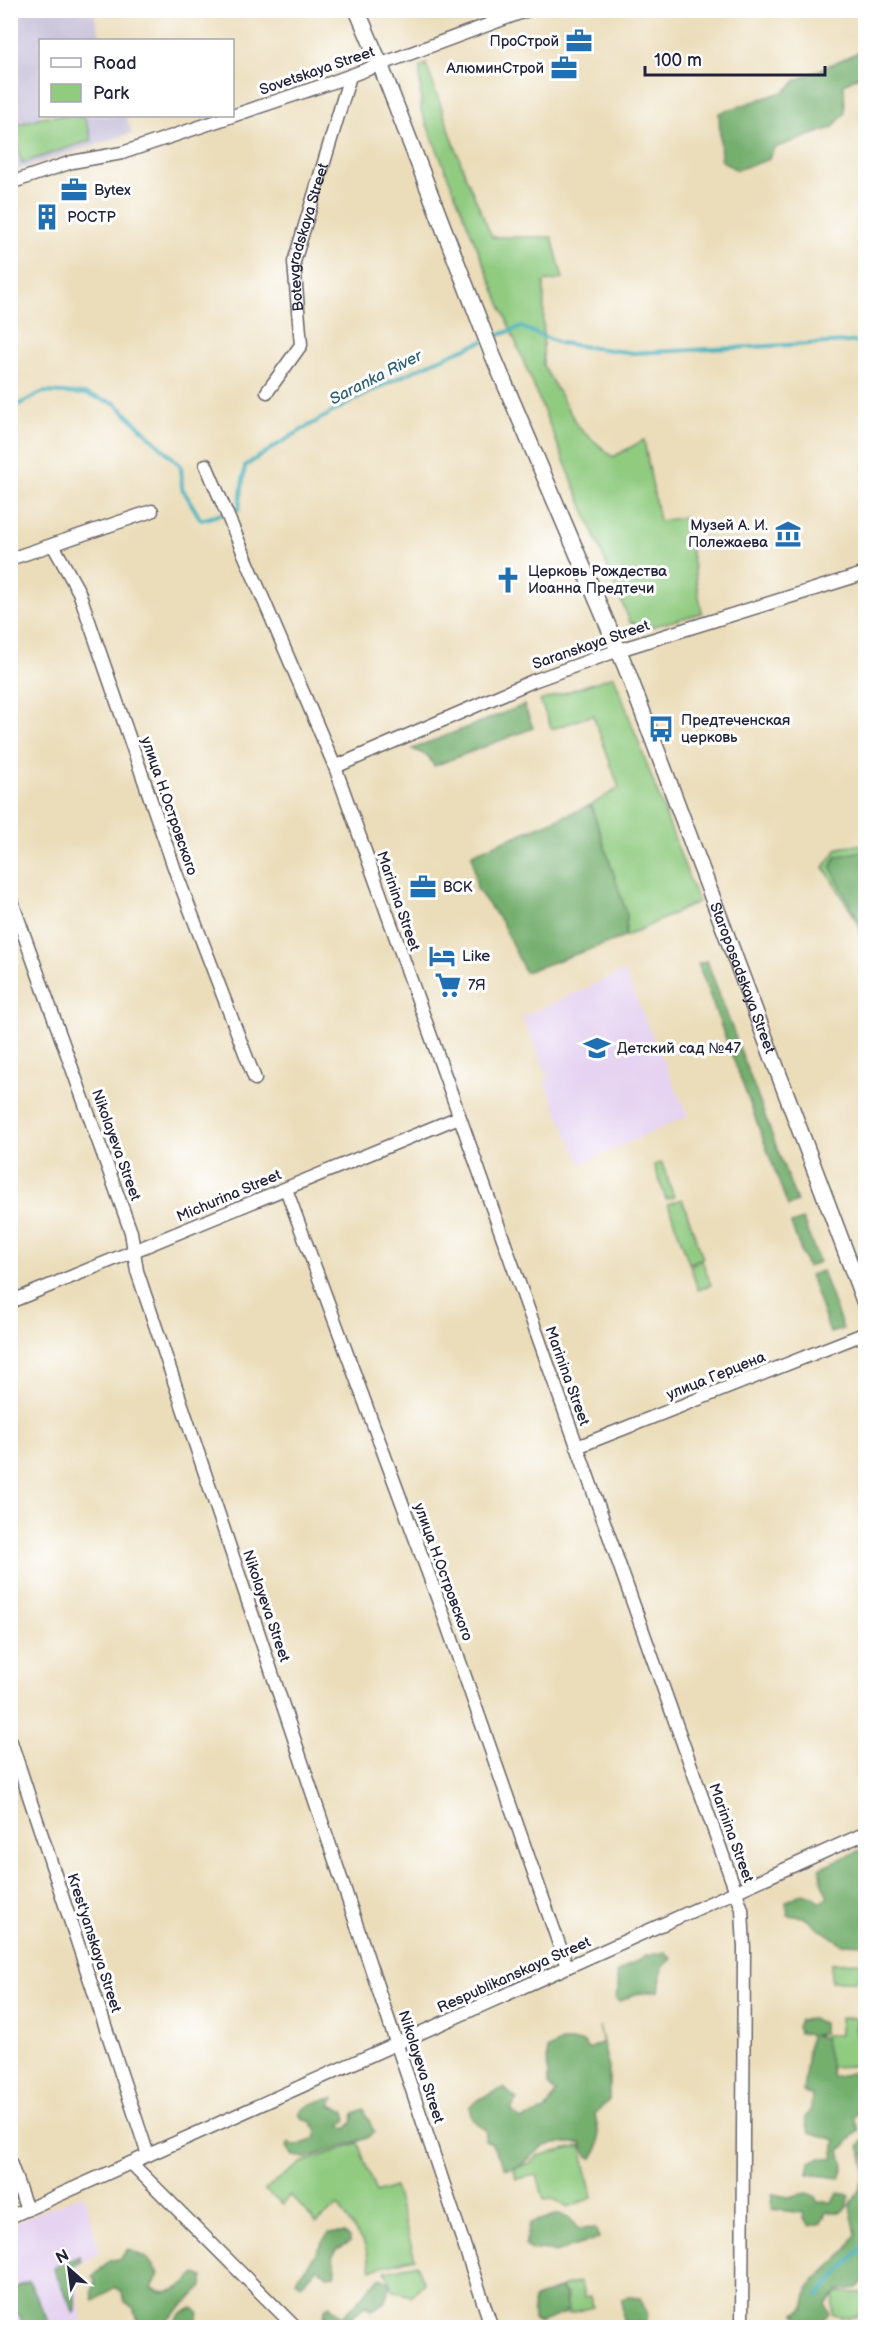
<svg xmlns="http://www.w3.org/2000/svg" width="876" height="2338" font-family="'Balsamiq Sans',sans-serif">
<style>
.built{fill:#e5d3f1}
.industrial{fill:#c7c0d9}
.green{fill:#90cb80;stroke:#59765e;stroke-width:1.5}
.forest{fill:#74af6e;stroke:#4b6854;stroke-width:1.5}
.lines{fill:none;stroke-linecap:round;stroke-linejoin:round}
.stream{stroke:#3eaeba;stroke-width:4}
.minor-casing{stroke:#686367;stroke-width:15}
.major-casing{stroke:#686367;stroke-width:18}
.minor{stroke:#fff;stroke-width:12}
.major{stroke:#fff;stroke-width:15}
.labels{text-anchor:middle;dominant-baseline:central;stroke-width:6;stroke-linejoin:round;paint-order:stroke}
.poi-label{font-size:15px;fill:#22223b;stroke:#fff;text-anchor:start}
.street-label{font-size:15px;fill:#22223b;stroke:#fff}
.water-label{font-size:16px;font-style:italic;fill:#2f6174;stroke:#fff}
</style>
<rect width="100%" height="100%" fill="#fff"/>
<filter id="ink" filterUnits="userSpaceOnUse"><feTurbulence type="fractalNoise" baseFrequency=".0167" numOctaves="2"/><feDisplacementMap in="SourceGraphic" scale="12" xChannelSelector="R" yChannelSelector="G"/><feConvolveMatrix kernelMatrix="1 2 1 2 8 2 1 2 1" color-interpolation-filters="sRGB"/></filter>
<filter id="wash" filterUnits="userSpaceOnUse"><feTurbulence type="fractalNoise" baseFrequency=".008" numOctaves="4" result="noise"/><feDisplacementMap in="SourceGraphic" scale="24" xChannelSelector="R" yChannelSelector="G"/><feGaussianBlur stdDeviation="1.35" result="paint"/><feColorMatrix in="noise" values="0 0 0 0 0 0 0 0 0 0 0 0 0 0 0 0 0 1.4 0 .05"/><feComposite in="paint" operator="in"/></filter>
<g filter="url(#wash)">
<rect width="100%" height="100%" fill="#ebddba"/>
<path class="built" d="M624,971L688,1116L581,1164L544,1081L549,1078L522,1017Z
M81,2195L86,2199L99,2253L75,2268L82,2327H11L10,2225Z"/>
<path class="industrial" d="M11,11H93L102,40H40V116H126L132,133L11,172Z"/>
<path class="green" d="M426,64L466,177L492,237H552L563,279L544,282L543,365L579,428L613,457L644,440L659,521L685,517L702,613L651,627L630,622L421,110L420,67Z
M45,116H84L92,140L22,163L11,127Z
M614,676L698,902L625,937L627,915L591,805L619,788L593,715L552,729L540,701Z
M865,844V962L859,924L824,867L838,848Z
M662,1163L674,1197L666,1199L654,1165Z
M682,1199L703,1258L689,1263L668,1204Z
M702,1260L711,1285L698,1290L690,1265Z
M865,1962V1981H831V1963Z
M840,2018H856L858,2066L825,2067L824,2035H840Z
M358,2143L376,2193L394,2187L415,2258L371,2269L365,2246L338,2205L317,2223L290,2195L283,2204L264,2190L301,2163Z
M581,2146L592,2198L567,2207L554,2199L544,2200L537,2175L516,2179L514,2169L530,2163L537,2156Z
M417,2264L424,2283L411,2296L394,2291L385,2271Z
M580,2282L585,2297L591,2296L593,2307L568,2314L567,2294L561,2287Z
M834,2292L865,2293C863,2320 858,2319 833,2316Z"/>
<path class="forest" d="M865,49V73L844,84L845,113L832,128L774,148L768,160L736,170L721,160L719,113L785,91L797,80Z
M524,705L533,728L434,766L428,756L412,749Z
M591,805L627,915L625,937L525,972L502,923L477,889L472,854Z
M865,850H866L865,954L860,924L831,867L836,857Z
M707,961L797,1202L788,1206L698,964Z
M803,1220L819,1262L807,1267L791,1224Z
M822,1271L843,1329L830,1333L810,1275Z
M865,1848V1945L842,1944L803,1917L788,1915L786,1902L802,1893L813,1896L821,1903L828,1897L822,1883L820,1868Z
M665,1952L672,1959L662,1968L659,1991L635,1994L619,2002L615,1998L619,1987L616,1973L645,1956Z
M865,2008V2063L855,2028Z
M812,2019L823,2023V2033L814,2035L824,2038C829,2051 828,2063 833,2077L863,2070C871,2082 863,2107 854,2118L859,2130L840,2151L844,2166L840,2178L808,2174L810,2162L820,2158L833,2159L836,2140L809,2132L805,2118L811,2109L812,2095L803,2092L810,2035L799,2033L797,2026L800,2020Z
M599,2026L609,2068V2100L595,2114C598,2129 603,2145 593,2158L587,2156L581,2143C570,2144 556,2142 546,2146C531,2152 524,2171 505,2168L491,2143L485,2140L486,2131L472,2119L469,2107L479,2099L504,2088L517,2100L511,2110L521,2120L545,2111L556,2093L548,2085L547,2050L561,2042H583L589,2049L603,2042Z
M334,2098L331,2106L345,2112L347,2120L341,2125L346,2129L353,2122L354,2113L364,2109L374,2132L367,2138L307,2158L293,2156L287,2147L289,2142L296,2146L315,2139L317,2131L311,2122L302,2119L299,2114C307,2103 321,2100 334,2098Z
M865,2138L864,2282L857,2288L839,2290L826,2304L830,2315L819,2324L803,2322L795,2314L804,2309L809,2286L847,2250L856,2234L850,2206C863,2181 870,2175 859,2146Z
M806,2193L815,2196L817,2202H832L838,2193L850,2195L847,2207L841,2212H826L821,2223L810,2226L804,2219V2213L771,2209L772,2194L789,2197Z
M559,2214L570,2219L578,2229L595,2228L599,2238L555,2253L543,2249L531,2251L525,2245L530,2223Z
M329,2233H344L350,2237V2242L337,2249L332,2257L336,2267L335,2275L327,2276L318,2268L301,2284L296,2280C299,2274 304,2271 308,2265C316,2256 319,2243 329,2233Z
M128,2249L148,2259L159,2274L152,2288C170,2298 183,2286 196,2274L203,2277V2287L160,2327H140L134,2308L125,2303L123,2293L115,2287L94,2301L92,2291L95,2282L93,2277L110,2260L120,2259Z
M79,2256L81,2261L73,2267L76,2310L74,2313L53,2268Z
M380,2278L391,2283L386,2301L372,2310L365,2306L349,2319L346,2326L335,2325L324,2319L325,2309L329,2305L342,2316C360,2304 363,2291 380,2278Z
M29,2281L51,2327H29L21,2324V2317C9,2312 10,2301 11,2290Z
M560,2288L565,2294L566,2313L539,2323L534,2320L533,2299Z
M628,2297L640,2298L648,2315L646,2323L623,2322L622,2299Z
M193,2308L199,2314L196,2322L185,2323L182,2327H170L182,2313Z"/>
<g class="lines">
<path class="stream" d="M491,338L521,327L559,343L633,353L866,341
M10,409L43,392L85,394L115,403L181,466L182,488L201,520L239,509L245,466C319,416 401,373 484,341
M818,2296L866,2243"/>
</g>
</g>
<g filter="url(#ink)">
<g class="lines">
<g class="minor-casing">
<g id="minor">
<path d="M10,183L72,162L122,153L330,83L528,10"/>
<path id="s1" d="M267,392L301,345L294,262L350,76"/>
<path d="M206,465L335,767L742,1909L744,1948L742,2328"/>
<path d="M53,545L79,592L176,873L255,1079"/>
<path d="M10,559L152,511"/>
<path d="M335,767L533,681L619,650L866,573"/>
<path d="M10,896L131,1232L137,1271L492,2328"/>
<path d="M286,1189L441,1608L567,1967"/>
<path d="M10,1302L459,1117"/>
<path d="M577,1447L866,1333"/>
<path d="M10,1739L148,2155"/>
<path d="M10,2162L27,2210"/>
<path d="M131,2163L296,2328"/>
<path d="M10,2217L866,1833"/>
</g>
</g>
<g class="major-casing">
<g id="major">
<path id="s2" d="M357,10L380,64L493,356L626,668L866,1306"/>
</g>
</g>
<use href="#minor" class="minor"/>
<use href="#major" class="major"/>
</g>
</g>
<defs>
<g id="office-bare" transform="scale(2.07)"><path d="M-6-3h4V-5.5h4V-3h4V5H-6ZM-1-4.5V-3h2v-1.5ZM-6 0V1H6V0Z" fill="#1f6fb2" stroke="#fff" stroke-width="2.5" paint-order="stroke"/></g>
<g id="building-bare" transform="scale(2.07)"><path d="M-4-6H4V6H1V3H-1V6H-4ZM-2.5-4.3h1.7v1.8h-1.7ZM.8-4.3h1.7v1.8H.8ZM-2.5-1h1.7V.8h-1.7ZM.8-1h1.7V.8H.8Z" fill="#1f6fb2" stroke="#fff" stroke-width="2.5" paint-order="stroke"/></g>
<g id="museum-bare" transform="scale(2.07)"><path d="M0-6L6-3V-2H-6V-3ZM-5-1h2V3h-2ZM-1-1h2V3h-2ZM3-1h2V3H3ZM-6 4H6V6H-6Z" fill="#1f6fb2" stroke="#fff" stroke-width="2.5" paint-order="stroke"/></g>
<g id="church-bare" transform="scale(2.07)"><path d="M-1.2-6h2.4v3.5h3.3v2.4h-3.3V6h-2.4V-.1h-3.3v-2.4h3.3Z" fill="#1f6fb2" stroke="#fff" stroke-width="2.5" paint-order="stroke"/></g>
<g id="bus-bare" transform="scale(2.07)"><path d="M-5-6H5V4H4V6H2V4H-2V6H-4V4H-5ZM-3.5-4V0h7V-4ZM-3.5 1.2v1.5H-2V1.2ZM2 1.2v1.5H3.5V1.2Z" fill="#1f6fb2" stroke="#fff" stroke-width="2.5" paint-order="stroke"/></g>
<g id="hotel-bare" transform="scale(2.07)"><path d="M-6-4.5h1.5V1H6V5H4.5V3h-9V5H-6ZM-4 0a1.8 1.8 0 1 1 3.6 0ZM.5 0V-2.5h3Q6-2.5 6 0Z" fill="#1f6fb2" stroke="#fff" stroke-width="2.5" paint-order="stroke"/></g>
<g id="supermarket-bare" transform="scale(2.07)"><path d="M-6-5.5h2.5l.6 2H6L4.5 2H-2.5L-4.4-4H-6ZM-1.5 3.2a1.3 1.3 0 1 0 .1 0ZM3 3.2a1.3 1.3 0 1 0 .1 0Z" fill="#1f6fb2" stroke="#fff" stroke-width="2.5" paint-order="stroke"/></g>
<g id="school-bare" transform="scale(2.07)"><path d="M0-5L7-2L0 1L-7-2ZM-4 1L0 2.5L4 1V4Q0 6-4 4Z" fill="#1f6fb2" stroke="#fff" stroke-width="2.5" paint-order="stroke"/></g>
</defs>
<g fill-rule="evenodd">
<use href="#office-bare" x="579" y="41"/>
<use href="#office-bare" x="564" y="68"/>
<use href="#office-bare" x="74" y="190"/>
<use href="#building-bare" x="47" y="217"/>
<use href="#museum-bare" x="788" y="534"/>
<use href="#church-bare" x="508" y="580"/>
<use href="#bus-bare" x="661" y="729"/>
<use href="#office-bare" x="423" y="887"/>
<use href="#hotel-bare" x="442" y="956"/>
<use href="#supermarket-bare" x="448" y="985"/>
<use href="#school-bare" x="597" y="1048"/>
</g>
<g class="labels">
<g class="poi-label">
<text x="559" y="41" text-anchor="end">ПроСтрой</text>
<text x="544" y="68" text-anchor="end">АлюминСтрой</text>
<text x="94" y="190">Byteх</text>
<text x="67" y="217">РОСТР</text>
<text x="768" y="525" text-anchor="end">Музей А. И.<tspan x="768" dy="17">Полежаева</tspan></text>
<text x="528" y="571">Церковь Рождества<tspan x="528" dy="17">Иоанна Предтечи</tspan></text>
<text x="681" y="720">Предтеченская<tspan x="681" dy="17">церковь</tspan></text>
<text x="443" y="887">ВСК</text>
<text x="462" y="956">Like</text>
<text x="468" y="985">7Я</text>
<text x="617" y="1048">Детский сад №47</text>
</g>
<g class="street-label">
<text transform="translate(317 71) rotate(-19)">Sovetskaya Street</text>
<text stroke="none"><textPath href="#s1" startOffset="168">Botevgradskaya Street</textPath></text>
<text transform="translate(591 645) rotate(-19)">Saranskaya Street</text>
<text transform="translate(169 806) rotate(71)">улица Н.Островского</text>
<text transform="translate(398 901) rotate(71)">Marinina Street</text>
<text stroke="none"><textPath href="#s2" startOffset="1042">Staroposadskaya Street</textPath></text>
<text transform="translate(116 1145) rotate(70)">Nikolayeva Street</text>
<text transform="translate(229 1196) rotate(-23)">Michurina Street</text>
<text transform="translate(567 1376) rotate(70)">Marinina Street</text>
<text transform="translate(716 1376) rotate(-22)">улица Герцена</text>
<text transform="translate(443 1572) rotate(70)">улица Н.Островского</text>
<text transform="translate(266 1606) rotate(71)">Nikolayeva Street</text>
<text transform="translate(731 1833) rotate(70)">Marinina Street</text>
<text transform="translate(94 1943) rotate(72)">Krest'yanskaya Street</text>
<text transform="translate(514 1975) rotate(-24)">Respublikanskaya Street</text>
<text transform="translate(421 2067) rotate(72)">Nikolayeva Street</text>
</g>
<g class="water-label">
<text transform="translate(376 378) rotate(-27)">Saranka River</text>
</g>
</g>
<rect width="876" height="2338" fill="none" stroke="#fff" stroke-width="36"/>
<rect x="39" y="39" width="195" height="78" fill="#ffffff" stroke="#a7a7b1" stroke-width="1.5"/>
<rect x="51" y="58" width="30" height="9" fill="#ffffff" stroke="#a7a7b1" stroke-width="1.5"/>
<text x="93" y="69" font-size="18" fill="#22223b">Road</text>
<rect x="51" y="84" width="30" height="18" fill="#90cb80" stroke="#a7a7b1" stroke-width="1.5"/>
<text x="93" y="99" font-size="18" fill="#22223b">Park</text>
<g transform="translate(69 2269) rotate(332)" stroke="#ffffff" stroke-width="4.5" paint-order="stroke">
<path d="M0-4.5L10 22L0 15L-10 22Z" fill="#22223b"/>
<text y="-9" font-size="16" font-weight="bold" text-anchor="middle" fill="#22223b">N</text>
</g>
<path d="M645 66v9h180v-9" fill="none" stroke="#22223b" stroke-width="3"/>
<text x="654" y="66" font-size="18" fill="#22223b" stroke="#ffffff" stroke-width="4.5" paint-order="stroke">100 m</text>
</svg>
